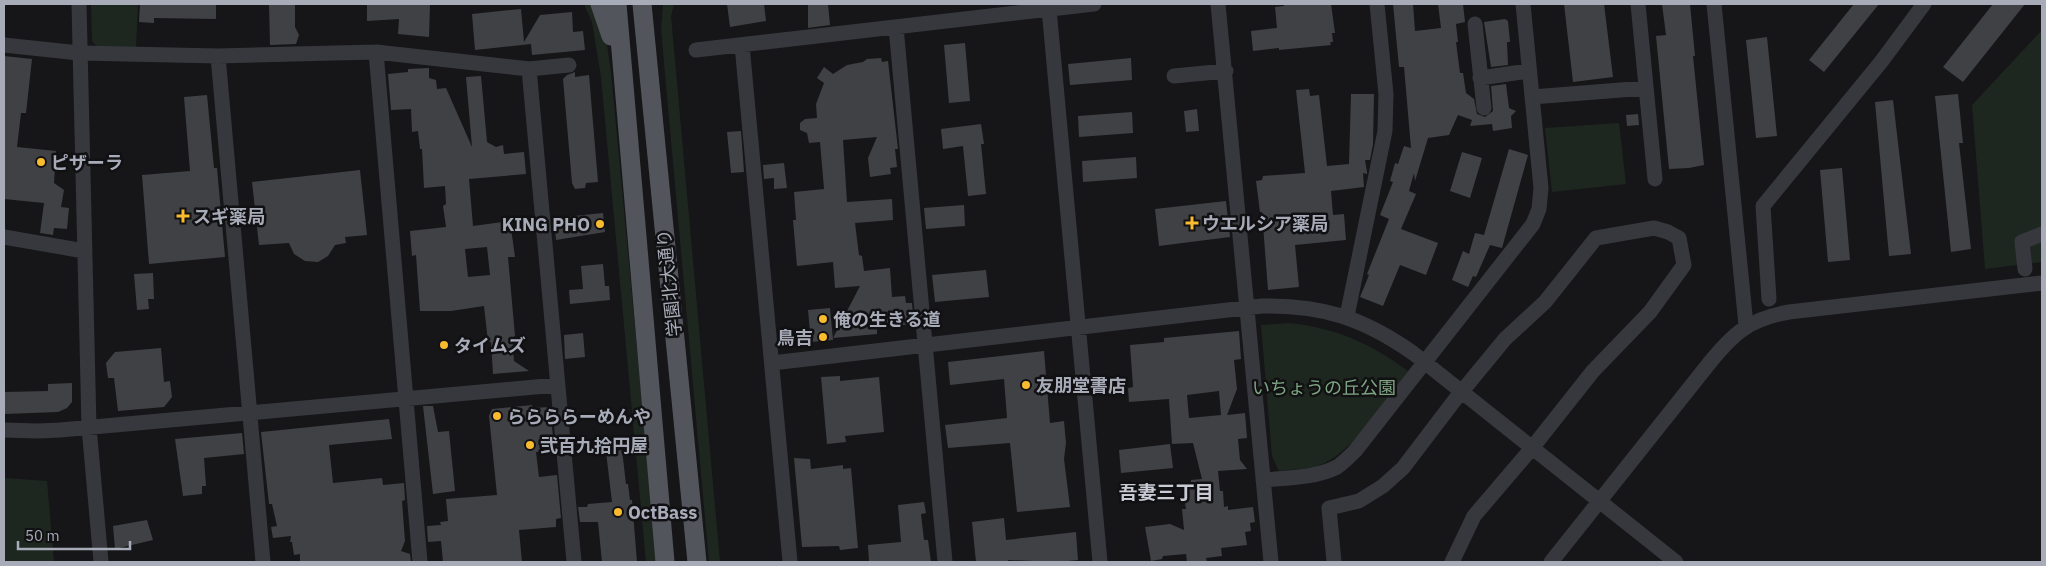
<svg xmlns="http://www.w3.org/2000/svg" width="2046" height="566" font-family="'IBM Plex Sans','Noto Sans JP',sans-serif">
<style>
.green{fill:#1e271f}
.building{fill:#404145;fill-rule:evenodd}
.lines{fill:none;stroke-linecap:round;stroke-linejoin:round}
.minor{stroke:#37383e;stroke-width:15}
.major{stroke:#53555d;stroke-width:19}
.poi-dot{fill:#f9bc2e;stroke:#111113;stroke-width:2}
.labels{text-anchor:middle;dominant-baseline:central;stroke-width:5;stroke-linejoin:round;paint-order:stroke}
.poi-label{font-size:18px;font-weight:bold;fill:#a8acb9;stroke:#111113;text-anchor:start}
.street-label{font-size:18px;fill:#a8acb9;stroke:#111113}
.park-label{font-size:18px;fill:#7ea582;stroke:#111113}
.neighbourhood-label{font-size:19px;font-weight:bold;fill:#c9ccd5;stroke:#111113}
</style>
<rect width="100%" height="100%" fill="#161618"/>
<path class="green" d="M91,4H138L136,47H97L92,41Z
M584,4H593L605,31L611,72L657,562H646L601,77L592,22Z
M663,4H674L671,16L720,562H709L661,29Z
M2042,30V262L1985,269L1972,105Z
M1619,123L1626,184L1552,192L1545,128Z
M1289,323C1336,328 1370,343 1408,371C1386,400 1352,455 1317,466C1305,470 1291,469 1279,471L1272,456L1261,325Z
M4,478L47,481L54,562H4Z"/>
<path class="building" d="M140,4H216V19L154,18V23L139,22Z
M269,4H295V27L299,35L296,44L270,45Z
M367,4H430L429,37L398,34L399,19L367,21Z
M727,4H764L766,21L730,27Z
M808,4H828L830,25L808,28Z
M1284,4H1331L1335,33H1332L1333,42H1330L1331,45L1279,50V48L1253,51L1251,31L1277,28L1275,7L1284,6Z
M1393,4H1413L1415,31L1441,28L1438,4H1463L1465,22L1456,24L1458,42H1456L1460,73H1463L1466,93L1474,99L1477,114L1485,117L1493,111L1491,86L1506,84L1509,108L1516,111L1511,116L1512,128L1493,131L1492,124L1470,126L1472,120L1458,115L1449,135L1428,138L1415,181L1414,173L1409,191L1416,194L1401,229L1438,243L1426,275L1400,265L1383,306L1360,297L1369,275L1367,274L1389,219L1380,215L1393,182L1390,181L1395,163L1398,164L1404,146L1411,148L1404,67H1399Z
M1564,4H1604L1613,77L1573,82Z
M1662,4H1690L1695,56H1693L1704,165L1689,168L1669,169L1656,36L1666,35Z
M1854,4H1879L1824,72L1809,60Z
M1993,4H2025L1963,82L1943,67Z
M521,9L524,42L540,15L572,12L573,32L583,31L585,50L532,55L531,44L475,50L472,14Z
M1505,19L1508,21L1510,42H1507L1508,65L1491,67L1484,22Z
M1767,37L1777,136L1756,138L1746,40Z
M965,43L970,101L949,103L944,45Z
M4,56L32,59L26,113H21L17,147L56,151L54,183L64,190L61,207L69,208L67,229L54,228L53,235L40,233L44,203L4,199Z
M881,58L882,62L888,61L898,149H895L897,167L890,168L891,174L870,177L868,158L877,137L843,140L847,202L892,199L893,220L855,223L859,255L862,256L864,271L890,268L892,297L905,296L906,303H912L914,324L877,327V334L833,338L860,286L835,288L833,262L797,266L793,220H796L794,192L824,189L820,142L809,143L807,133L800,130V123L805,119L817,118L816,104L824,83L817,78L824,67L833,74L847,65L863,62L867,59Z
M1131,58L1132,80L1070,85L1068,64Z
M429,68V78L436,80L437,89L446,88L472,147L466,77L481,76L487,142L496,147L503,145L504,154L524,152L526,174L469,179L473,226L510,221L515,257H508L515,336L512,338L514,361L529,371L493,374L491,342H488L484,306L451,311H420L416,255L412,256L410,231L446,227L443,206L446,204L445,186L424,188L422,149H420L418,131L412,132L411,109L391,110L388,74L408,72V69ZM487,247L490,275L468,277L465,249Z
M575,72V77L589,75L598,182L586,183L585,188L575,189L572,183L563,79L567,75Z
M1309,89L1310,96L1319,95L1327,166L1349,164L1351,94H1374L1373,144L1370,160H1365L1367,172V174L1363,173L1364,187L1331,191L1333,215L1344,214L1346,240L1295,245L1299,287L1268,290L1262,212H1260L1256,181L1262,180L1263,176L1305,173L1296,90Z
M1958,94L1963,143H1959L1971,249L1951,252L1935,96Z
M207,95L214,168H217L225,257L149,264L142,175L190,171L184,97Z
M1893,100L1911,254L1889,256L1875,102Z
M1197,109L1199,131L1186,132L1184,111Z
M1132,112L1133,133L1079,137L1078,116Z
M1638,114L1639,125L1627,126L1626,115Z
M981,124L984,144H981L986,194L968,196L963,146L943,149L941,129Z
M741,131L744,172L731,173L727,132Z
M1509,149L1528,155L1502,248L1490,245L1476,277L1473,276L1468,287L1452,280L1463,251L1469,254L1475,233L1484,235Z
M1462,152L1482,158L1470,198L1450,191Z
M1136,157L1137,178L1083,182L1082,161Z
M784,163L787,188L774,189V178L764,179L763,165Z
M1842,168L1850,260L1828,262L1820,170Z
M360,170L367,235L345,237L346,243L335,245L328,256L318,262L305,261L294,254L289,243L259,245L252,182Z
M1226,201L1230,237L1159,246L1155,209Z
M964,205L965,226L926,229L924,208Z
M603,213L605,232L556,240L554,218Z
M603,264L605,286H609L610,300L570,304L569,290L583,289L581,266Z
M986,270L989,297L935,302L932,275Z
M153,273L154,299H148L149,309L137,310L134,274Z
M830,308L833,340L811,342L808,310Z
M1239,331L1241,359L1234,360L1237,389L1227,415L1245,413L1247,438L1238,439L1240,460L1247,469L1218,471L1220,491H1223L1224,507L1228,506V510L1253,507L1255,522L1250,523L1251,531L1245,532L1247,545L1221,548L1222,556L1206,558L1207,562H1187L1186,554L1163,556L1162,559L1151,561L1145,527L1170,524L1184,530L1182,509H1186L1183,492L1191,485V480L1202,479L1193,443L1172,444L1169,399L1129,402L1128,388L1133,387L1130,345L1164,342V338ZM1219,391L1221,415L1189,418L1187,395Z
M583,333L585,357L565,359L564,335Z
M161,348L164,382L170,381L172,397L164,407L118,411L114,378H108L106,363L115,352Z
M1044,351L1050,423L1064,421L1066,443L1064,459L1070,507L1017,512L1010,443L948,448L945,425L1007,418L1004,379L950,385L948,362Z
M840,376V381L879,377L884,432L845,436L846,442L827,444L821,377Z
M72,383V402L67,408L58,412L4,414V392L48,391V384Z
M532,405L533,408L550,407L554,447H552V451L536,452L539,477L557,475L561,518L556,519V527L519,530L522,562H443L441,541L428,542L427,526L441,525L440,522L448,521L446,499L497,495L489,416L492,409Z
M423,406H433L438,432L449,431L455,491L433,494Z
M389,419L392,439L329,445L333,483L382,478L383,485L404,483L405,500L402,501L405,541L401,551L410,554L411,562H300V554L294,555L292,542H290L291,536L273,538L271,527L277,526L272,504H269L261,432Z
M242,433L244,454L204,458L206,486H202V494L183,496L175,439Z
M1170,444L1173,468L1121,473L1119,450Z
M622,450L626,484H628L630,500H632L637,562H602L598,522H580L578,507H587L588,504L612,502L606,452Z
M794,458L810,459L811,469L843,465V469L851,468L858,548L840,550L839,546L802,547Z
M924,502L926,513L921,514L924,540H928L931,562H869L868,545L901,542L898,505Z
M1004,518L1006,540L1076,532L1078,560L1057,562L1008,560V562H976L972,522Z
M147,520L153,540L115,549L113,526Z"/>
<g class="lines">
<path class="minor" d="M79,4L89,427L101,562
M1218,4L1271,562
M1638,4L1655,179
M1714,4L1746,325
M1049,9L1100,562
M1475,24L1484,108
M896,27L945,562
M4,45L79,53L218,56L376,52L529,69L569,65
M742,45L790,562
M696,50L1094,4
M376,52L420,562
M218,56L263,562
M529,69L574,562
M1174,76L1226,71
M1480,78L1529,71
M1532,97L1646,88
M4,237L84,251
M2025,269L2022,242L2042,234
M1769,299L1763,206L1881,62L1924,4
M1347,316L1385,131L1386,94L1377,4
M772,363L1262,306C1323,305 1363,318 1413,353L1676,562
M4,430L38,431L60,430L557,385
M1263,480C1286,478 1316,478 1337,467C1343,463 1349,457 1355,451L1533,224L1539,209L1541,188L1523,4
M1334,562L1329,508L1359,501L1383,486L1403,468L1454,401L1505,339L1545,302L1596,238L1654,228L1668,232L1679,238L1684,265L1650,312L1593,371L1532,448L1474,516L1452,562
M1551,562L1711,361C1735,332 1750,319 1789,312L2042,283"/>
<path class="major" d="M600,4L611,36
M617,4L665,562
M642,4L697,562"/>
</g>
<g class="poi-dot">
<circle cx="41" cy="162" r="5"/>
<path d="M180.5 208.5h5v5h5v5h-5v5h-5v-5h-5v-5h5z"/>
<path d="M1189.5 215.5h5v5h5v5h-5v5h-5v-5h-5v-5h5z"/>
<circle cx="600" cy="224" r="5"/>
<circle cx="823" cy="319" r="5"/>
<circle cx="823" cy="337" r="5"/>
<circle cx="444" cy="345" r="5"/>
<circle cx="1026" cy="385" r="5"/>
<circle cx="497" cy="416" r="5"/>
<circle cx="530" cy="445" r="5"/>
<circle cx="618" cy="512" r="5"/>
</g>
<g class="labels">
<g class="poi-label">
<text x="51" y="162">ピザーラ</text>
<text x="193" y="216">スギ薬局</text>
<text x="1202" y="223">ウエルシア薬局</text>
<text x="590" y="224" text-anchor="end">KING PHO</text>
<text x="833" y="319">俺の生きる道</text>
<text x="813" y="337" text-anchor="end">鳥吉</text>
<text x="454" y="345">タイムズ</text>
<text x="1036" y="385">友朋堂書店</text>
<text x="507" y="416">ららららーめんや</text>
<text x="540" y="445">弐百九拾円屋</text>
<text x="628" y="512">OctBass</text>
</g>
<g class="street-label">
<text transform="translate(669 283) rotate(-96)">学園北大通り</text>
</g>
<g class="park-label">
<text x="1324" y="387">いちょうの丘公園</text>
</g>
<g class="neighbourhood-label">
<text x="1166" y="492">吾妻三丁目</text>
</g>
</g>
<rect width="2046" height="566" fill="none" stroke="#a8acb9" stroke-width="10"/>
<path d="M18 541v8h112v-8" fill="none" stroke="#a8acb9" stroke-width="2.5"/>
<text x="25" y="541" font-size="15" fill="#a8acb9" stroke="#111113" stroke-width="4" paint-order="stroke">50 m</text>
</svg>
